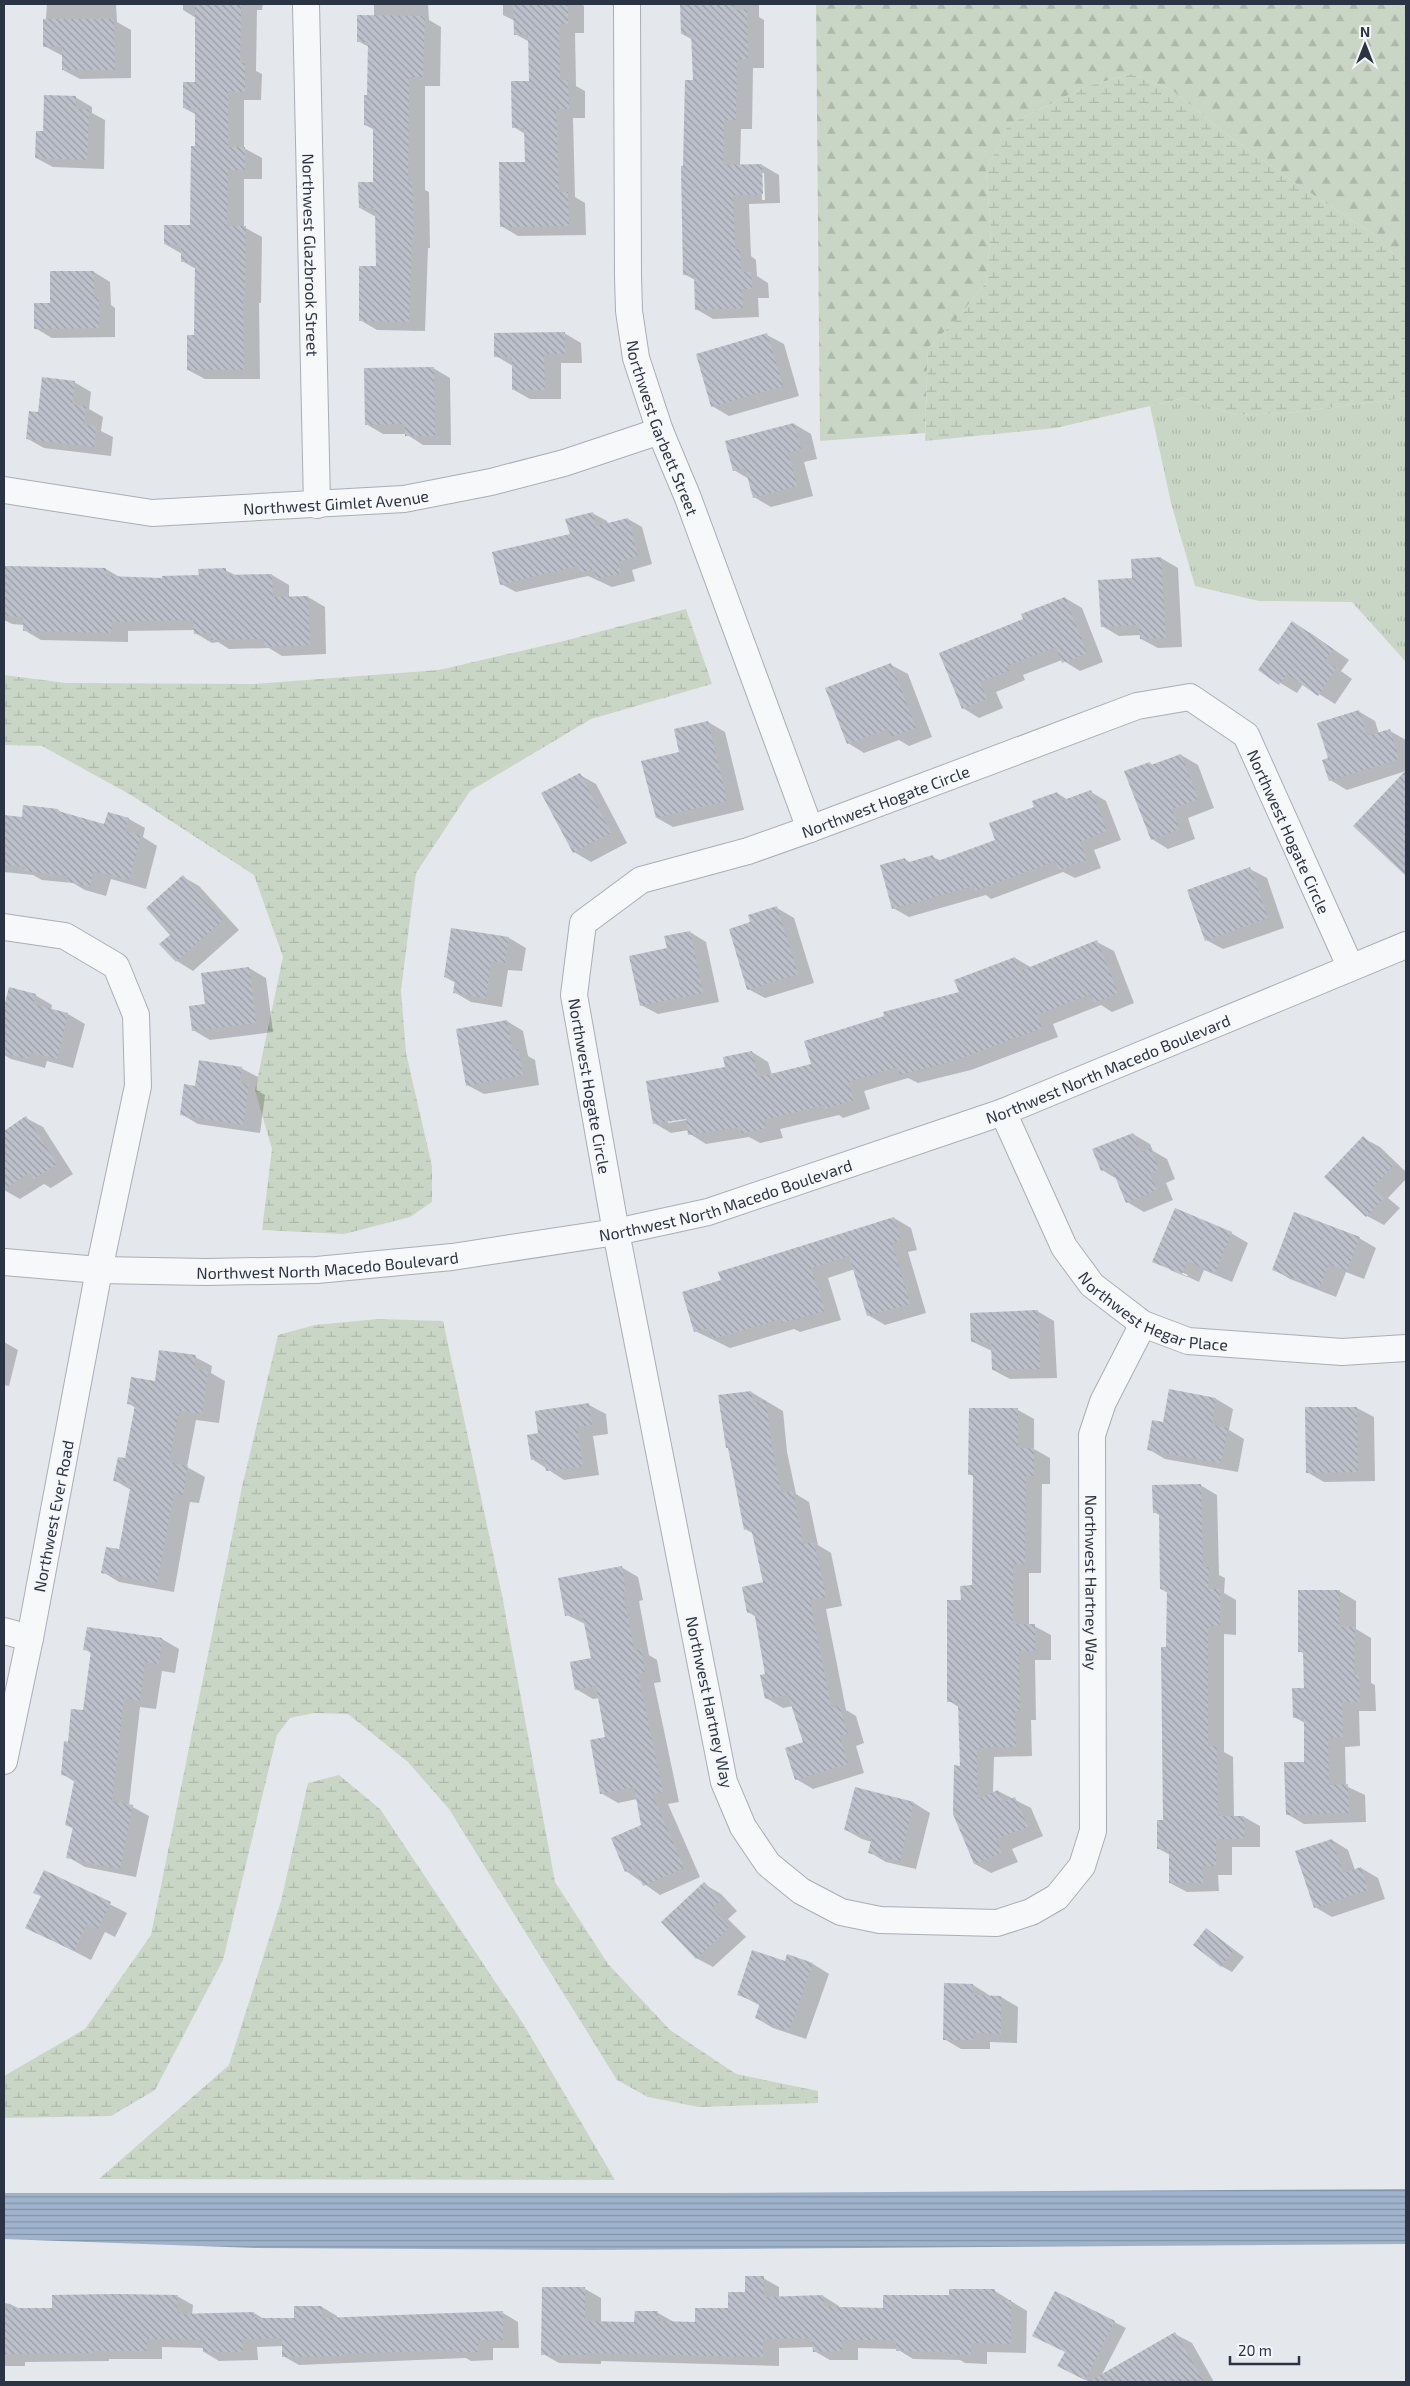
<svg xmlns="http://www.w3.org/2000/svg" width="1410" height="2386" font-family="'Exo 2',sans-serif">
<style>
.grass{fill:url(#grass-tufts)}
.forest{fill:url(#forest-firs)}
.wetland{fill:url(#wetland-marsh)}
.water{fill:url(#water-rules)}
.shadow{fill:#0003;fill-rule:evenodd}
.building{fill:url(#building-back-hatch)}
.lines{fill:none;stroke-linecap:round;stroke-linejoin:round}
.minor-casing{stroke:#a9aeb7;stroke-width:28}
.minor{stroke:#f7f8fa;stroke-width:26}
.labels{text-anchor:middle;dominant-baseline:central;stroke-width:4;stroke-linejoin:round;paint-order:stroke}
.street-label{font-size:16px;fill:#2b3445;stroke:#f4f6f9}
</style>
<defs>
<pattern id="grass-tufts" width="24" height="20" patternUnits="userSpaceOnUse" patternTransform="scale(1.25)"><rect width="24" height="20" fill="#c9d6c5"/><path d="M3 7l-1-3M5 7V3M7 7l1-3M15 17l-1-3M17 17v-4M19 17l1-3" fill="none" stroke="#adb8ab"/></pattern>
<pattern id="forest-firs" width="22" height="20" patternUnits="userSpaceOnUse" patternTransform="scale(1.25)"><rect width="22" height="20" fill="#c9d6c5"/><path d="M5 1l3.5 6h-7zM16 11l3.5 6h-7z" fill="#adb8ab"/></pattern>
<pattern id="wetland-marsh" width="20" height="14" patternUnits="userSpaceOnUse" patternTransform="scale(1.25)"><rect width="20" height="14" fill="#c9d6c5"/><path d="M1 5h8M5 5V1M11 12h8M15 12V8" fill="none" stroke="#adb8ab"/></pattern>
<pattern id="water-rules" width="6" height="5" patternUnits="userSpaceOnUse" patternTransform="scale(1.25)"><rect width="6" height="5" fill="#9fb4cc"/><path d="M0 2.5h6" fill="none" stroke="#8293a7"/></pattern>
<pattern id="building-back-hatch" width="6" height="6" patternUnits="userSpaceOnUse" patternTransform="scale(1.25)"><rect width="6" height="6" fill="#bbc0ca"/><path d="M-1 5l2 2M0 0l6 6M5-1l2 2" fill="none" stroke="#989da6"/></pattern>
</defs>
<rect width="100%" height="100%" fill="#e4e7ec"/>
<path class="grass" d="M1184,398L1236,415L1287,413L1406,398V662L1352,602L1259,601L1195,586L1171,503L1150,406Z"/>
<path class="forest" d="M816,4H1406V267L1376,236L1292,181L1226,134L1172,90L1131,74L1085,87L1008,125L986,171L991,231L986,283L955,321L928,348L925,433L820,441Z"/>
<path class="wetland" d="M1131,74L1172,90L1226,134L1292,181L1376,236L1406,267V398L1287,413L1236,415L1184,398L1056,428L925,441L928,348L955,321L986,283L991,231L986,171L1008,125L1085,87Z
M686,609L712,684L591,719L470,791L416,873L401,990L406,1053L432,1166V1202L410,1217L344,1234L262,1230L272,1149L255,1090L283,957L254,875L131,795L42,746L4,745V675L66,683L253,684L439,670L560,642Z
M378,1319L443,1321L502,1595L555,1882L608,1964L670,2030L736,2074L818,2091V2103L699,2107L648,2097L617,2080L449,1809L408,1762L348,1714L314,1713L290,1718L277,1735L223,1960L155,2090L111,2116L4,2118V2076L85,2029L151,1935L242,1487L278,1335L315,1325Z
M339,1775L380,1809L524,2025L615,2180L99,2179L229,2065L281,1901L308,1783Z"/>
<path class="water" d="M1406,2189V2244L590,2250L255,2248L4,2239V2193H721Z"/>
<path class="shadow" d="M47,4H116L117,22L131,30V78L80,79L63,70V56L44,46Z
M183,4H263L262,10H257L256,71L262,74L261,100H244V148L262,158V179H244V227L262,237L261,303H259L260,379H205L188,370L195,336L196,269L182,261V254L165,244L192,226L197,115L184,108L196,84V18L183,10Z
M374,4H428L429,20L441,27L440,86H425V190L429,192L430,248H428L425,331L377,330L360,320L378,267L376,217L360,208L375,183V130L365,125L368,96L369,47L358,41L374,16Z
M503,4H581L584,6V33H575L576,86L585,91V118H573L575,197L585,203L586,235L518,236L501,226L526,163L525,134L514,127L530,82V42L515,34V21L503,15Z
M682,4H759V17L764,20V68H753L752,129H741L740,166L762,165L779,175L780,203L749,204L751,256L756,260L757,276L768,283L769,298H758L759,317L713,319L696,309L695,280L684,274L685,167L694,82L693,40L682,34ZM761,173H764L765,200H762Z
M75,97L92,107V113L105,120L104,169L53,167L36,158L44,132Z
M94,272L110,282L111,305L115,308V337L52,338L35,328L52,304Z
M564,333L581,343L582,363H561V399H530L514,390L513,366L496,356Z
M767,335L784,344L799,396L729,416L712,406Z
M433,368L450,378L451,445H423L406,434H383L366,424Z
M74,382L91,392L89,409L103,417L101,431L113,437L111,456L44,448L28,439Z
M794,424L811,434L817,459L804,462L813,496L771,507L754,497L749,479L734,470Z
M592,513L607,521L608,524L628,519L642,527L652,564L632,570L635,581L612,587L588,576L516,592L501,584L571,535Z
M1161,558L1178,568L1182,647L1158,648L1141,639V635L1119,636L1102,626L1133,579L1132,560Z
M4,567L106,569L121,578L164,579L200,576L225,570L237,576L272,575L289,585V597H308L325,607L326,654L282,656L269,648L229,649L218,642L212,643L195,633V630L128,631V642L41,640L24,630V625L12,624L4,620Z
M1065,598L1082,608L1103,662L1080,671L1062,660L1023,675L1025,680L996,692L1003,708L979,718L963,708L940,653L1024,620Z
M1309,632L1349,660L1341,671L1352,679L1335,704L1303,684L1297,693L1259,670Z
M891,665L908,674L932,737L909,746L899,740L864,753L848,743Z
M1358,711L1375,721L1379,734L1390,731L1406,740V771L1347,790L1330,780V759Z
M708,722L725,732L744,810L673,827L657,818L681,753Z
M1181,755L1198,765L1214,808L1188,818L1195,839L1168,849L1152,839L1149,763L1153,765Z
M580,775L596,784L627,843L591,862L574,852Z
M1402,777L1406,779V873L1401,869Z
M1091,792L1106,801L1121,840L1094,850L1101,868L1075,878L1063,872L991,899L986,895L909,917L893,908L905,859L911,863L933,857L941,861L997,840L1057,793L1068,800Z
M58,810L66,815L105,826L129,819L145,828L143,837L157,846L146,889L111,879L106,896L85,890L73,883L42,880L33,875L4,872V816L23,818Z
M1250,869L1267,878L1284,928L1223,949L1206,940Z
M183,877L199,886L239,930L193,971L177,961L172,935Z
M777,908L794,918L814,983L765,998L748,989L752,923Z
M690,932L706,942L719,1002L658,1014L641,1005L669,949Z
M509,938L526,948L522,971L508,970L502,1007L471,1002L454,992L456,983L445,977Z
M1097,942L1114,951L1134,1003L1112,1012L1101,1005L1053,1024L1058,1037L971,1070L918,1083L908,1078L864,1091L870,1109L843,1118L839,1115L780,1129L783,1138L760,1143L749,1137L706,1144L690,1134L689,1130L671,1133L654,1123L752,1052L768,1062L772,1075L813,1065L960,993L1015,958L1032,968ZM692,1117V1119L668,1123V1121Z
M249,968L266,978L273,1032L210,1040L193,1030L206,1005Z
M10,988L35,995L52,1005L51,1010L68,1014L85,1024L73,1068L47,1061L45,1068L11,1059L4,1055V1012Z
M507,1021L523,1031L528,1056L535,1060L539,1085L484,1094L467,1085Z
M241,1068L258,1077L256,1090L265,1095L260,1133L198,1124L181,1114Z
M26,1118L43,1127L73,1174L51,1188L44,1184L20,1199L4,1190V1153L11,1149L4,1138V1132Z
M1133,1134L1150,1144L1153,1151L1167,1159L1175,1179L1166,1183L1173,1200L1144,1212L1127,1202L1117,1179L1102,1170Z
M1363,1138L1380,1147L1406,1172V1179L1388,1198L1400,1208L1384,1225L1367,1216Z
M894,1218L911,1228L917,1250L908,1252L926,1313L885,1325L868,1315L855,1269L828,1278L841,1320L800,1332L794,1329L730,1348L695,1331L722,1281Z
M1231,1233L1248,1243L1232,1282L1204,1270L1199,1282L1154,1261ZM1170,1267L1188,1275L1187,1277L1170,1270Z
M1359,1238L1376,1248L1364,1279L1346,1272L1336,1297L1290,1279L1273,1269Z
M1037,1311L1054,1321L1057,1378L1010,1379L993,1370L992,1351L973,1342Z
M4,1342L18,1350L9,1386L4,1385Z
M195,1357L212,1366L211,1373L225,1381L219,1423L196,1420L187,1467L205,1477L199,1503L190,1502L174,1592L119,1582L103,1572L120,1550L131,1490L114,1480L126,1460L136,1408L129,1404Z
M1170,1391L1216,1399L1233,1409L1229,1430L1244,1439L1238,1472L1165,1459L1148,1449L1164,1423Z
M751,1392L783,1411L787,1452L796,1494L809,1502L818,1545L831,1553L842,1606L826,1609L846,1710L856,1716L864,1743L856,1746L864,1773L813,1789L796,1779L805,1743L793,1706L783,1708L766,1698L767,1675L756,1617L748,1612L764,1583L754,1534L745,1529L730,1449L727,1447Z
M589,1405L606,1414L608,1434L593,1436L599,1475L564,1480L532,1459L539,1434Z
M1357,1408L1374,1417L1375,1481L1324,1482L1307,1472Z
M1018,1410L1034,1419V1449L1050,1458V1484H1042L1041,1573H1029V1626H1034L1051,1635V1660H1035L1036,1720H1031L1032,1756L994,1757L993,1793L998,1791L1031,1808L1043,1836L1012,1849L1018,1862L991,1873L975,1864L961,1767L960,1708L949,1701L962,1602L973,1587L974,1477L970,1474Z
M1200,1485L1217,1495L1219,1575L1225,1578L1224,1593L1236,1600V1635L1224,1634V1752L1233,1757L1234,1817H1244L1260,1826V1847H1232V1875H1218L1219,1891L1187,1892L1170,1883V1855L1159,1849L1164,1822L1168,1593L1161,1589V1516L1154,1512Z
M621,1567L638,1577L643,1600L639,1601L649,1655L657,1660L661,1682L654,1683L679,1802L668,1804L700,1877L660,1895L626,1871L642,1826L637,1799L618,1803L601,1793L607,1738L600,1698L593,1699L576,1689L593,1659L585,1624L567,1615Z
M1339,1591L1356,1601V1629L1371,1638V1683L1375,1685L1376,1711H1359L1360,1746L1345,1747L1346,1786L1365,1795L1366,1822L1304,1824L1287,1814L1306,1763L1305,1723L1294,1717L1306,1689L1305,1654L1299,1651Z
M162,1639L179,1649L175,1673L162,1671L156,1709L140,1707L129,1805L149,1816L136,1877L85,1867L68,1857L74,1829L66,1825L75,1782L62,1774L69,1743L84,1711L92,1654L85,1649Z
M914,1803L930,1813L916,1869L886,1862L869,1852L872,1842L862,1839L846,1830Z
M1332,1840L1348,1850L1355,1870L1361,1868L1378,1878L1385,1899L1332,1917L1315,1907Z
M44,1871L127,1913L115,1937L105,1932L91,1960L27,1927L42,1896Z
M704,1884L721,1894L737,1911L728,1919L746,1937L713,1967L696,1958Z
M1207,1929L1244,1957L1232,1972L1221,1966Z
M788,1956L813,1964L829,1974L806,2039L773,2028L756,2018L761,2006L738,1994L786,1963Z
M973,1985L989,1995V1997H1001L1018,2007L1017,2043L990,2042V2049H961L944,2039Z
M763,2278L779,2287V2298L823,2296L839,2306V2308L884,2310L950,2297V2290L995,2291L1027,2311L1026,2353L987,2352V2364L965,2363L960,2360L913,2359L897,2349L858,2348V2360H830L814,2351V2347L779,2348V2366L601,2361V2364L559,2363L543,2354V2288L585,2289L601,2298V2322L635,2323L658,2313L674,2322L696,2324L729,2309Z
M1055,2292L1126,2328L1098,2382H1090L1070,2372Z
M177,2296L193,2305L192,2315L254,2313L264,2319H296L322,2307L337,2316V2319L503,2313L518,2322L519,2348H493V2360L471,2361L466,2358L299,2365L283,2356V2346L257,2347L258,2360L219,2361L204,2352V2348L162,2347V2359H109V2361L25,2362V2366H4V2303L10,2304L20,2309H53Z
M1175,2334L1192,2343L1214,2382H1115L1109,2371Z"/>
<path class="building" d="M195,4H241L240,63H245V92L228,91V147H245V170H228L227,226H246L245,294H243L244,370H187V335H194L195,262H181V245L164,244V225H190L191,146H195V108H183V82H195Z
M513,4H568V24H559L560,80H568L569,109H556L559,192H568L569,226L500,227L499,162H525L524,128H512L511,81H529L528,34L514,35Z
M680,4H734V10L747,9L748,59H737L736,120H724L723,165L762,164L763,194L733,195L735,249H740L741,272H751L752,289H742L743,308L695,310L694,274L683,275L681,166H683L685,80H693L691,34H681Z
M357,15L425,16L423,77H409L408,182L412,181L414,239H412L409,322L359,321V266H376L375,208H359L358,182H373V125H364V95H367L368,42H357Z
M43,19H114L115,70H62V46L43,47Z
M44,95L76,96L75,109H89L87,160L35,158L36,131H43Z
M50,271H94V297H99V328L34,329V303H50Z
M565,332V354H544L545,390H512V357H494V333Z
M767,333L783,386L711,407L696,354Z
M434,367L435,436H405V424L365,425L364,368Z
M42,377L75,381L72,405L86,406L84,425L96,426L94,447L26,439L29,411L38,412Z
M794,423L801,449L788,453L797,486L753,498L745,468L733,471L725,441Z
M593,512L596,526L628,518L638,556L618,562L621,573L596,579L594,569L580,573L578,566L500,585L492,552L570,534L565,519Z
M1161,557L1166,638L1140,639L1139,625L1101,627L1098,580L1132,578L1131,559Z
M4,566L106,568V576L162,578V576L199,575L198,569L226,568V575L272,574L273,597L308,596L310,645L264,647V639L211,640V633L194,634L193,620L112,622L111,633L23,631V617L4,616Z
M1065,597L1087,653L1062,663L1056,647L1007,666L1009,671L980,682L987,699L962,709L939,653L1023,619L1021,614Z
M1292,621L1333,649L1325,661L1336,668L1318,696L1287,674L1279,685L1258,670Z
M891,663L916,728L891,737L888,729L847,744L825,688Z
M1359,710L1367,736L1390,729L1399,759L1329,781L1322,760L1328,758L1317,723Z
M708,721L727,801L656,818L641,761L679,752L674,729Z
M1181,754L1198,799L1172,809L1179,829L1151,840L1124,771L1150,762L1151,765Z
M1406,770V876L1353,826Z
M580,773L611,833L573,853L541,793Z
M1091,790L1107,831L1080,842L1087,860L1058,870L1055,861L975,891L974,886L892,909L880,865L905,858L906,863L933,855L935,862L995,840L989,823L1034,807L1032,801L1057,792L1061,801Z
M23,805L58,809V811L104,824L108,812L129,818L125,831L141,835L129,880L94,871L89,887L66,881L68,876L24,871L25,867L4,865V815L22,817Z
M1250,867L1268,918L1205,941L1187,890Z
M183,875L223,920L176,962L159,944L170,935L146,908Z
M777,906L798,974L747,990L729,929L750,922L748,915Z
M451,928L509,937L505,963L491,961L486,998L453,993L455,979L444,977Z
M690,931L703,993L640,1006L629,956L667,948L664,936Z
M1097,940L1118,993L1094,1003L1091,994L1037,1015L1042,1028L954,1061L900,1075L898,1067L848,1082L854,1100L825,1109L824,1105L764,1120L766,1128L742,1134L740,1127L688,1135L686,1119L653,1124L646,1081L725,1067L723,1057L752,1051L758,1077L811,1064L804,1041L884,1016L883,1012L959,992L954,980L1015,957L1020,971Z
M249,967L256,1023L192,1031L189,1006L205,1004L201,973Z
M9,987L36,994L33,1004L68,1013L57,1059L30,1052L28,1059L4,1053V1007Z
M507,1020L512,1050L518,1049L523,1075L466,1086L456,1029Z
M199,1060L242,1067L239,1083L249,1084L243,1125L180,1115L184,1084L195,1086Z
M26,1116L57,1164L34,1179L29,1173L4,1190V1131Z
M1133,1133L1141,1152L1150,1148L1159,1169L1150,1174L1157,1190L1126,1203L1111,1167L1101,1171L1092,1149Z
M1363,1136L1394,1165L1372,1188L1384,1198L1366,1217L1324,1177Z
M1175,1208L1232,1232L1215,1273L1187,1261L1182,1274L1152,1262Z
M1294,1212L1360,1237L1347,1271L1329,1264L1319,1288L1272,1270Z
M894,1217L901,1240L892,1243L910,1304L867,1316L849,1256L811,1268L825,1311L782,1323L781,1319L712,1339L709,1328L694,1332L682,1292L721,1280L718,1272Z
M1038,1310L1040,1369L992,1370L991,1342H971L970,1313Z
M159,1350L196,1355L194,1369L208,1370L202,1414L179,1411L169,1462L188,1466L183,1495L174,1493L157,1583L101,1573L106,1547L119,1549L131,1484L113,1481L118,1457L125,1458L135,1405L127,1404L131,1377L155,1381Z
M1169,1389L1216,1398L1212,1425L1228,1428L1221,1463L1147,1450L1152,1420L1163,1422Z
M751,1391L753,1402L766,1400L771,1442L781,1493L793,1491L803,1544L814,1542L826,1597L810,1600L831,1708L839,1705L848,1734L840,1736L848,1764L795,1780L785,1748L803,1742L788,1695L765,1699L760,1675L765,1674L754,1611L747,1613L742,1587L763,1582L751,1528L744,1530L728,1448H726L718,1395Z
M589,1403L592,1425L577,1427L583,1466L546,1471L544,1458L531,1460L527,1435L538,1433L535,1411Z
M1305,1407H1357L1358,1472L1306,1473Z
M969,1408H1018V1448H1034V1476L1026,1475L1025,1564H1013V1624H1035V1651H1019L1020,1711H1015L1016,1747L977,1748V1799L998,1790L1003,1802L1015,1797L1028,1827L996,1839L1002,1853L974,1864L953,1814L954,1765L960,1766L958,1702H947V1600H961L960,1586L972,1585L973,1475H968Z
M1201,1484L1203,1567H1209L1208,1589H1220V1626H1208V1746H1217L1218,1816H1244V1839H1216V1866H1202L1203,1883H1169V1849H1157V1820H1163L1161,1647H1166L1167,1590L1160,1589L1159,1512L1153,1513L1152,1485Z
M622,1566L626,1591L623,1592L634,1650L641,1649L645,1672L638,1674L663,1792L652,1794L684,1868L643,1886L635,1868L625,1872L611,1838L641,1825L634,1787L600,1794L590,1740L605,1737L596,1686L575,1690L570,1662L591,1658L582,1613L565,1616L558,1578Z
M1298,1590H1340L1339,1627H1355L1354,1675L1359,1674L1360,1702H1342L1343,1737L1328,1738L1329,1785L1348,1784L1349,1813L1286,1815L1284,1762H1304V1717L1293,1718L1292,1688H1304L1303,1652H1298Z
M87,1627L162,1638L159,1664L145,1662L140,1701L124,1698L112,1801L133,1805L120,1869L66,1858L73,1827L65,1825L75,1777L61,1775L64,1741L68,1742L71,1709L83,1710L91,1651L83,1650Z
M855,1787L914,1802L900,1861L868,1853L872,1837L844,1830Z
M1332,1839L1343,1873L1361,1867L1368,1890L1314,1908L1295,1851Z
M44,1870L111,1902L98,1929L87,1924L74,1951L25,1928L41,1896L33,1893Z
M704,1882L721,1900L712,1908L730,1927L696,1959L661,1922Z
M1206,1928L1234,1950L1221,1967L1193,1945Z
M752,1950L785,1961L787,1954L813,1963L789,2031L755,2018L760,2003L737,1995Z
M944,1983L973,1984V1995L1001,1996V2034L973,2033V2040H943Z
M745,2276H764V2297L823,2295L824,2306L841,2307L883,2308V2295H949V2289H995V2300H1011V2344L971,2343V2355L948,2354V2352L896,2351V2340H842V2351L813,2352L812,2338L763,2339V2357L585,2353V2355H541L542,2287H585V2321L634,2322L635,2311H658V2321L695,2322V2308H728V2292H745Z
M1055,2291L1115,2321L1085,2380L1057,2366L1065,2352L1032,2336Z
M116,2294L178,2295L177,2314L254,2312V2318H294V2306H322V2318L503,2311V2340H478V2352H454V2350L342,2354V2356L282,2357V2338L242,2339L243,2352H203L202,2340L147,2339L146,2351H94V2353L4,2354V2308H52V2295Z
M1175,2332L1204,2382H1088Z"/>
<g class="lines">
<g class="minor-casing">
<g id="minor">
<path id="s1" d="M306,4L317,505"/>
<path id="s2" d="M627,4L628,276L629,311L636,358L660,431L688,498L810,829"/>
<path id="s3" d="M4,490L152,513L404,499L491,482L564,463L660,431"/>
<path d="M4,927L65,936L116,966L136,1015L138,1086L99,1270L30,1638L4,1761"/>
<path id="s4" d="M1003,1112L1064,1247L1092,1285L1143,1324L1188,1341L1342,1352L1406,1348"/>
<path id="s5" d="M4,1262L99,1270L206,1272L317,1270L452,1257L616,1232L708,1212L1003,1112L1406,945"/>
<path id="s6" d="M1143,1324L1103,1402L1092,1435L1093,1831L1082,1866L1057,1897L1031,1912L997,1923L880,1920L841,1912L801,1891L768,1864L743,1827L724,1782L616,1232L574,995L583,923L641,880L748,851L810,829L1137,706L1190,697L1246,735L1350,966"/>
<path d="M4,1631L30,1638"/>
</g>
</g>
<use href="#minor" class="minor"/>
</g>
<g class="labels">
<g class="street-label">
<text stroke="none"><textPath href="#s1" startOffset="251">Northwest Glazbrook Street</textPath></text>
<text stroke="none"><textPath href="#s2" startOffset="429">Northwest Garbett Street</textPath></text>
<text stroke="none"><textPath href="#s3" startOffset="334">Northwest Gimlet Avenue</textPath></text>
<text stroke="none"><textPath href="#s6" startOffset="2202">Northwest Hogate Circle</textPath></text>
<text stroke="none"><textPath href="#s6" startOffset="2698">Northwest Hogate Circle</textPath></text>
<text stroke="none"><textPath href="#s5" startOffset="1134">Northwest North Macedo Boulevard</textPath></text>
<text transform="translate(590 1086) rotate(80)">Northwest Hogate Circle</text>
<text stroke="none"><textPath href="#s5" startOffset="729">Northwest North Macedo Boulevard</textPath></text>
<text stroke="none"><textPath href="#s5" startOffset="324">Northwest North Macedo Boulevard</textPath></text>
<text stroke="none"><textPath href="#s4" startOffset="264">Northwest Hegar Place</textPath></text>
<text transform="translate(53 1516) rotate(-79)">Northwest Ever Road</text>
<text stroke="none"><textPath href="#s6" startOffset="270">Northwest Hartney Way</textPath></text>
<text transform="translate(710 1702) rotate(78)">Northwest Hartney Way</text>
</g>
</g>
<rect width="1410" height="2386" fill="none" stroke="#2b3445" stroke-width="10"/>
<g transform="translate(1365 45)" stroke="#f4f6f9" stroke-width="4" paint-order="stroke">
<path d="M0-4L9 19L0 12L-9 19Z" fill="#2b3445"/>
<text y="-8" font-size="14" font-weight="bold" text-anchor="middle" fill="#2b3445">N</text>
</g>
<path d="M1230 2356v8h69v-8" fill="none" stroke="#2b3445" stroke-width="2.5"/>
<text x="1238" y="2356" font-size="15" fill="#2b3445" stroke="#f4f6f9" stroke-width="4" paint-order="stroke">20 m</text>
</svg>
